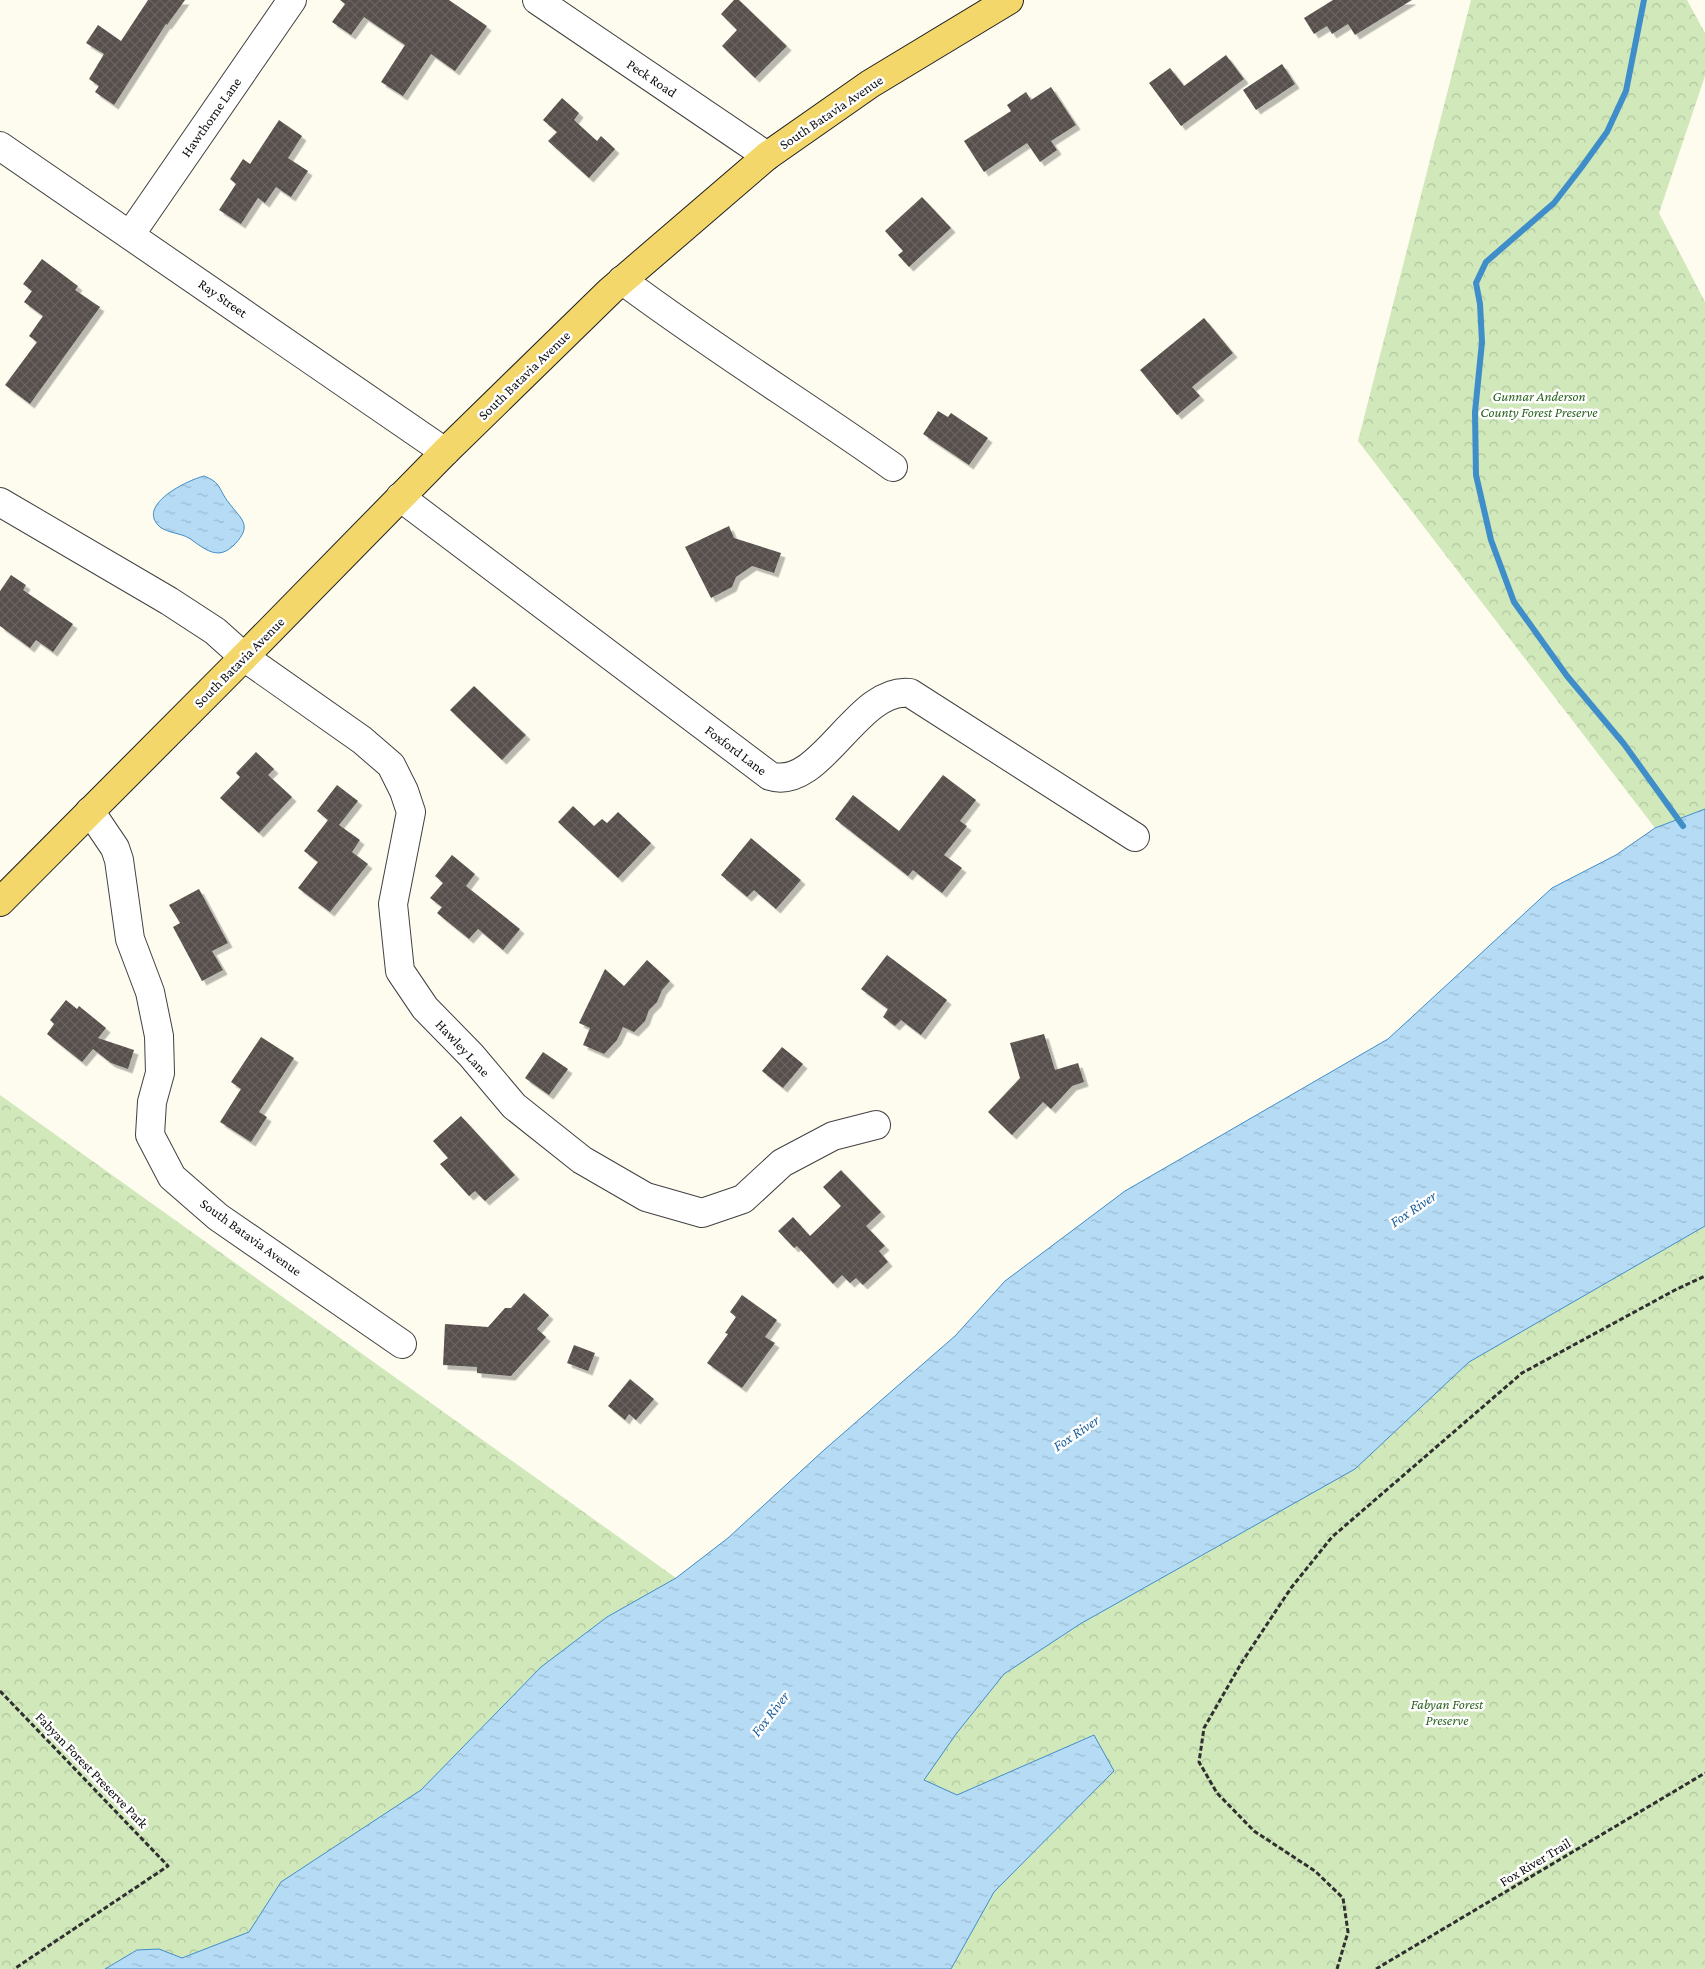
<svg xmlns="http://www.w3.org/2000/svg" width="1705" height="1969" font-family="'Crimson Pro',serif">
<style>
.park{fill:url(#park-crowns)}
.water{fill:url(#water-ripples);stroke:#3f8dc9}
.lines{fill:none;stroke-linecap:round;stroke-linejoin:round}
.stream{stroke:#3f8dc9;stroke-width:6}
.building{fill:url(#building-cross-hatch);filter:url(#shadow)}
.minor-casing{stroke:#414141;stroke-width:30}
.major-casing{stroke:#1f1f1f;stroke-width:30}
.path{stroke:#303030;stroke-width:3;stroke-dasharray:5 2.5;stroke-linecap:butt}
.minor{stroke:#fff;stroke-width:28}
.major{stroke:#f4d76a;stroke-width:28}
.labels{text-anchor:middle;dominant-baseline:central;stroke-width:5;stroke-linejoin:round;paint-order:stroke}
.street-label{font-size:14px;fill:#0e0e0e;stroke:#fff}
.park-label{font-size:14px;font-style:italic;fill:#2c6420;stroke:#fff}
.water-label{font-size:15px;font-style:italic;fill:#1b5f9c;stroke:#fff}
</style>
<defs>
<pattern id="park-crowns" width="20" height="18" patternUnits="userSpaceOnUse" patternTransform="scale(1.25)"><rect width="20" height="18" fill="#d0e8ba"/><path d="M2 6a3 3 0 1 1 6 0M12 15a3 3 0 1 1 6 0" fill="none" stroke="#b1c69f"/></pattern>
<pattern id="water-ripples" width="26" height="14" patternUnits="userSpaceOnUse" patternTransform="scale(1.25)"><rect width="26" height="14" fill="#b6dbf4"/><path d="M2 4q2-2 4 0t4 0M15 11q2-2 4 0t4 0" fill="none" stroke="#9bbbd0"/></pattern>
<pattern id="building-cross-hatch" width="8" height="8" patternUnits="userSpaceOnUse" patternTransform="scale(1.25)"><rect width="8" height="8" fill="#564f4b"/><path d="M0 0l8 8M0 8l8-8" fill="none" stroke="#696461"/></pattern>
<filter id="shadow"><feDropShadow dx="4.5" dy="4.5" stdDeviation="0" flood-color="#0004"/></filter>
</defs>
<rect width="100%" height="100%" fill="#fefcef"/>
<path class="park" d="M1471,0H1687L1705,33V76L1659,213L1705,302V809L1655,828L1358,441Z
M0,1095L676,1578L607,1617L541,1667L421,1790L281,1882L249,1932L182,1958L159,1949L137,1950L105,1969H0Z
M1705,1226V1969H951L994,1892L1114,1771L1094,1735L957,1795L923,1780L956,1734L1004,1674L1080,1624L1355,1469L1469,1362Z"/>
<path class="water" d="M204,476C222,483 218,489 229,503C241,519 253,525 235,544C218,562 205,549 189,538C180,533 168,533 160,527C135,505 188,480 204,476Z
M1705,809V1226L1469,1362L1355,1469L1080,1624L1004,1674L956,1734L924,1780L957,1795L1094,1735L1114,1771L994,1892L951,1969H105L137,1950L159,1949L182,1958L249,1932L281,1882L421,1790L541,1667L607,1617L676,1578L728,1538L824,1450L955,1336L1005,1281L1125,1191L1388,1039L1552,888L1616,855L1655,828Z"/>
<g class="lines">
<path class="stream" d="M1644,0L1626,91L1607,132L1581,168L1554,203L1486,262L1476,283L1480,304L1482,342L1475,412L1476,475L1491,540L1514,602L1567,676L1624,744L1683,826"/>
</g>
<path class="building" d="M148,0H185L167,25L166,24L114,105L95,92L99,86L89,79L104,54L86,43L98,25L121,41Z
M340,0H449L487,26L455,71L431,54L403,96L381,82L405,45L364,17L351,35L332,22L345,4Z
M734,0H739L787,46L755,78L722,46L737,30L721,14Z
M1333,0H1412L1355,35L1348,24L1332,34L1327,26L1314,34L1304,18Z
M1226,55L1244,79L1181,126L1149,83L1170,68L1184,86Z
M1282,64L1295,84L1256,110L1243,90Z
M1051,87L1076,125L1051,141L1057,150L1040,162L1027,143L984,172L964,141L1011,111L1007,105L1026,92L1031,100Z
M562,98L579,113L574,120L597,141L601,136L615,149L589,178L548,141L557,132L543,120Z
M279,120L302,136L288,158L308,171L291,197L276,187L265,203L258,198L241,224L219,210L236,184L230,179L243,159L250,164Z
M922,197L951,228L909,267L898,255L903,251L885,231Z
M42,259L78,286L75,290L100,307L30,404L5,385L37,342L29,336L43,316L24,302L32,291L23,284Z
M1204,318L1233,353L1192,387L1200,396L1177,415L1140,370Z
M938,411L948,417L951,413L988,438L969,465L923,434Z
M729,526L734,538L781,553L774,573L752,566L736,577L732,587L711,598L685,547Z
M11,575L26,585L23,590L73,624L53,652L36,640L30,648L0,626V591Z
M474,686L526,735L502,760L450,710Z
M256,752L274,769L268,775L292,797L259,833L220,798L240,777L236,773Z
M943,775L976,800L960,821L967,826L944,855L962,868L942,893L913,870L908,876L835,819L853,795L899,831Z
M337,785L358,801L339,825L360,840L352,852L368,864L330,912L298,888L318,862L304,851L328,820L317,811Z
M573,806L594,826L602,819L607,823L618,812L651,843L618,878L558,822Z
M751,838L801,880L776,909L754,890L747,897L721,875Z
M452,855L475,874L466,886L520,929L503,950L478,929L469,939L437,913L442,907L430,898L443,883L435,876Z
M199,889L228,943L212,951L223,970L202,981L173,927L180,923L169,905Z
M887,955L947,1000L921,1035L901,1020L895,1026L883,1017L888,1009L861,989Z
M647,960L670,981L662,990L657,1002L649,1010L645,1021L634,1032L623,1027L617,1040L604,1054L583,1045L590,1028L579,1023L605,969L624,986Z
M66,1000L77,1009L79,1006L106,1028L98,1038L134,1050L128,1069L111,1063L93,1049L82,1062L47,1034L54,1024L50,1020Z
M1044,1034L1055,1070L1078,1063L1084,1082L1072,1086L1051,1109L1043,1102L1012,1135L988,1112L1020,1078L1010,1043Z
M261,1037L294,1058L259,1112L267,1117L251,1142L220,1122L241,1089L231,1082Z
M782,1047L803,1064L783,1088L762,1071Z
M543,1052L568,1069L549,1095L525,1078Z
M461,1116L515,1175L485,1201L475,1191L469,1196L440,1164L448,1158L433,1141Z
M841,1170L881,1212L866,1226L885,1246L879,1251L888,1262L863,1285L856,1278L850,1283L842,1275L833,1284L797,1246L794,1248L778,1231L793,1217L810,1236L841,1206L823,1187Z
M524,1293L549,1315L537,1329L546,1337L511,1376L477,1373V1367L443,1365L445,1324L488,1327L505,1308H511Z
M742,1295L777,1320L765,1337L775,1343L742,1388L707,1363L728,1334L725,1333L736,1317L730,1312Z
M574,1345L595,1353L588,1371L567,1363Z
M630,1379L654,1399L636,1420L629,1414L625,1420L608,1406Z"/>
<g class="lines">
<g class="minor-casing">
<path id="minor" d="M537,0L767,156
M0,146L445,452
M130,235L292,0
M622,280C710,346 804,404 893,467
M400,497L770,776C821,792 857,686 910,693L1135,837
M0,502L169,601L215,631L244,657L362,740L391,765L404,791L411,812L393,904L400,971L425,1008L471,1055L514,1106L582,1160L646,1197L702,1213L743,1199L782,1163L833,1136L876,1125
M90,811L115,848L119,860L130,939L150,992L159,1036L160,1073L152,1102L150,1135L172,1177L218,1217L402,1344"/>
</g>
<g class="major-casing">
<path id="major" d="M0,902L244,657L445,452L610,291L767,156L870,84L1009,0"/>
</g>
<path class="path" d="M0,1691L168,1866L14,1969
M1337,1969L1348,1932L1343,1898L1315,1871L1254,1831L1217,1793L1199,1762L1204,1728L1242,1662L1291,1588L1332,1537L1522,1373L1675,1290L1705,1276
M1376,1969L1705,1773"/>
<use href="#minor" class="minor"/>
<use href="#major" class="major"/>
</g>
<g class="labels">
<g class="street-label">
<text transform="translate(652 78) rotate(34)">Peck Road</text>
<text transform="translate(831 112) rotate(-34)">South Batavia Avenue</text>
<text transform="translate(211 117) rotate(-55)">Hawthorne Lane</text>
<text transform="translate(223 298) rotate(35)">Ray Street</text>
<text transform="translate(524 375) rotate(-44)">South Batavia Avenue</text>
<text transform="translate(239 662) rotate(-45)">South Batavia Avenue</text>
<text transform="translate(736 750) rotate(37)">Foxford Lane</text>
<text transform="translate(463 1048) rotate(47)">Hawley Lane</text>
<text transform="translate(251 1237) rotate(36)">South Batavia Avenue</text>
<text transform="translate(92 1770) rotate(46)">Fabyan Forest Preserve Park</text>
<text transform="translate(1535 1862) rotate(-31)">Fox River Trail</text>
</g>
<g class="park-label">
<text x="1539" y="396">Gunnar Anderson<tspan x="1539" dy="16">County Forest Preserve</tspan></text>
<text x="1447" y="1704">Fabyan Forest<tspan x="1447" dy="16">Preserve</tspan></text>
</g>
<g class="water-label">
<text transform="translate(1413 1209) rotate(-34)">Fox River</text>
<text transform="translate(1076 1433) rotate(-34)">Fox River</text>
<text transform="translate(770 1714) rotate(-52)">Fox River</text>
</g>
</g>
</svg>
